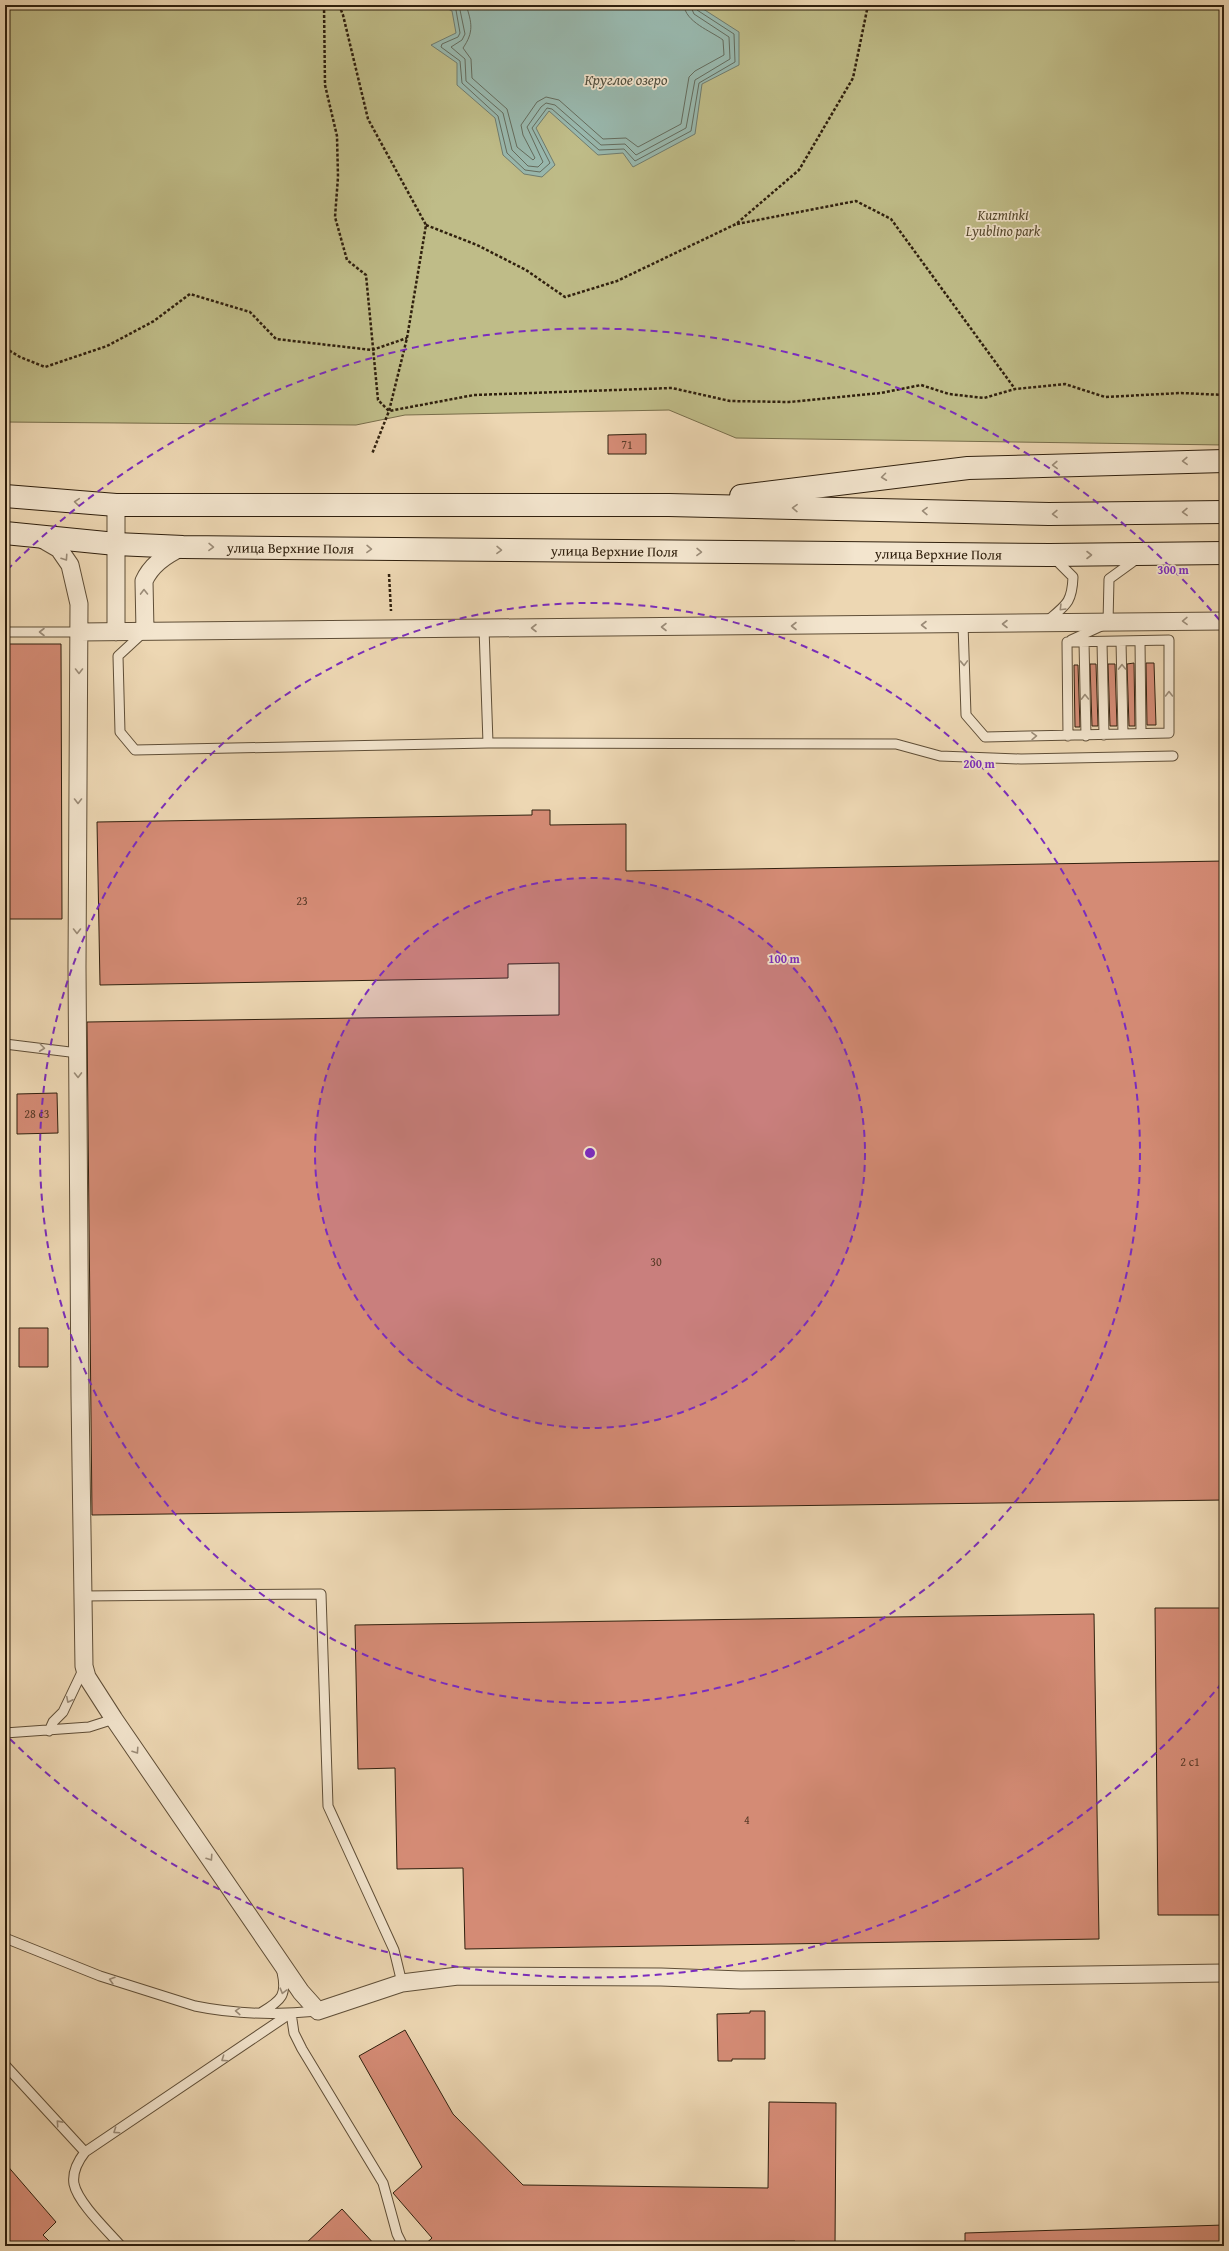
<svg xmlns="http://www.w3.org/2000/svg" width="1229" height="2251" font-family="'Gentium Book Plus',serif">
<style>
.green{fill:#bfbc88;stroke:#786e4b}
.water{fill:#99b9af;stroke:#6f7c6f}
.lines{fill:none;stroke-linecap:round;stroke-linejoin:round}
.shore{stroke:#646c5e;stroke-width:1}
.building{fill:#d48b75;stroke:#30200e}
.service-casing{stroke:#5f4e37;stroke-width:11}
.minor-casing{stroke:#5f4e37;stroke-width:19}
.secondary-casing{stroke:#30200e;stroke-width:24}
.path{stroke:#30200e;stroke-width:2.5;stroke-dasharray:3 2;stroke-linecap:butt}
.service{stroke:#f3e5ce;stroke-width:9}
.minor{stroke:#f3e5ce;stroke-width:17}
.secondary{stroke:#f3e5ce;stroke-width:22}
.oneway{stroke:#9b8c78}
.ring{fill:none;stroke:#7b2cbf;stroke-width:2;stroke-dasharray:7 5}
.labels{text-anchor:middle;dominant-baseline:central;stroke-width:3.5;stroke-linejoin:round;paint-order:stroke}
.number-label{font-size:12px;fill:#593b28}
.park-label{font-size:14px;font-style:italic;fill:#54472c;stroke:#f3e5ce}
.street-label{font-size:14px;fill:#30200e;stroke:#f3e5ce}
.water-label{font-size:15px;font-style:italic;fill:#504e3e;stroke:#f3e5ce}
.centre{fill:#7b2cbf;stroke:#f3e5ce;stroke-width:2}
.ring-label{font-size:12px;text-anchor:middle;font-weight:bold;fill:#7b2cbf;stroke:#f3e5ce;stroke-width:3.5;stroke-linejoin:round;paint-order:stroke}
</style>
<rect width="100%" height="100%" fill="#edd7b3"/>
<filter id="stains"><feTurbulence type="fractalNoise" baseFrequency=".005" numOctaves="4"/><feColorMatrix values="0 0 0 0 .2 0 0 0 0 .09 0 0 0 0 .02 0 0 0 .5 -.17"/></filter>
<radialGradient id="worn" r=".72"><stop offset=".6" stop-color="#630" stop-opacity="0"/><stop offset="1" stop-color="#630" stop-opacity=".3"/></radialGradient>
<path class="green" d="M5,5H1224V445L736,438L669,410L405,415L356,425L5,422Z"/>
<path class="water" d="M440,5H697L739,32V65L702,84L695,134L633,167L623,153L598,155L549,111L536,128L555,165L542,177L524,174L503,155L495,118L457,85V63L431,45L456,33L452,11Z"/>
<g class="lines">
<path class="shore" d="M449,5L456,10L460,33L458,37L442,44L441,47L460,61L462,83L498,116L507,153L525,170L540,172L550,163L532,128L547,108L552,109L599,150L624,149L635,161L691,131L699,83L735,62L734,34L697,10L695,5
M459,5L465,34L462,40L451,47L465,59L466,81L503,113L512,150L528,166L538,167L543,162L527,127L541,107L546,103L555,105L601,145L625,144L636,155L686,128L695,80L730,59L729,37L694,14L690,5
M466,5C472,23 474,32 463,48L471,59L472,78L507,109L517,147L533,160L535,158L523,135L521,125L537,102L546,97L559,100L603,139L626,138L638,147L681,124L689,77L695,71L724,55L723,40C711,31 685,22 684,5"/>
</g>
<path class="building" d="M646,434V454H608V435Z
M5,644H61L62,919H5Z
M1134,663L1135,726H1129L1127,664Z
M1146,663H1154L1156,725H1147Z
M1090,664H1096L1098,726H1092Z
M1108,664H1115L1117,726H1110Z
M1074,665H1078L1080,727H1075Z
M532,810H550V825L626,824V871L1224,861V1500L92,1515L87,1022L559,1015V963L508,964V978L100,985L97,822L532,815Z
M57,1093L58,1133L17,1134V1094Z
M19,1328H48V1367H19Z
M1155,1608H1224V1915H1158Z
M1094,1614L1099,1939L465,1949L463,1868L397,1869L395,1768L358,1769L355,1625Z
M750,2011H765V2059H732V2061H718L717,2014L750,2013Z
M405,2030L453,2114L523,2185L768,2188L769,2102L836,2103L835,2246H795V2241L644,2242V2246H423L432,2238L393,2193L422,2167L359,2056Z
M5,2163L56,2222L43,2235L54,2246H5Z
M342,2209L376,2246H303Z
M1224,2225V2246H965V2233Z"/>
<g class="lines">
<g class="service-casing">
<path id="service" d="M1047,621C1066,605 1072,603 1073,577L1053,557
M963,624L966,715L985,737L1169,733V640L1067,642
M484,628L488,743
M5,632H79
M144,632L118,656L120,732L135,750L488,743L896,744L940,756L1021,759L1173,756
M1071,640L1108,623L1109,579L1138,558
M1121,641L1123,734
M1140,641L1141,733
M1067,642L1068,736
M1084,642L1086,736
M1102,642L1104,735
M5,1044L78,1053
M82,1596L321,1594L328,1806L394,1950L402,1983
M49,1731L53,1722L63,1712L83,1670
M5,1733L89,1727L114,1719
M5,1938L100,1976L195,2006C234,2014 278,2015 318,2011
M262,2012C282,2000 287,1995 282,1972
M291,2013L294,2033L302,2049L383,2183L397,2234L403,2246
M5,2065L85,2152
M121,2246C108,2231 78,2203 74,2184C72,2172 78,2161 85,2152L291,2013"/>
</g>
<g class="minor-casing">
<path id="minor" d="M116,505V632
M40,538L59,549L70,565L79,604L77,967L80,1396L84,1666L87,1677L114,1719L301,1992L318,2011L402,1983L458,1976L661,1977L741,1980L1224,1973
M145,631L144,581C151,565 167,554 183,547
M79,632L1224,621"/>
</g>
<g class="secondary-casing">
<g id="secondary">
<path d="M5,496L116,505H669L1049,514L1224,512"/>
<path d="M741,496L968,468L1224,461"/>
<path id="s1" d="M5,533L116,544L183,547L1050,555L1224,553"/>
</g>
</g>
<path class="path" d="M324,5L325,85L337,136L338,177L335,217L347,260L366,275L378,400L389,411L474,395L672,388L730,401L789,402L881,393L921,385L949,394L984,398L1015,389L1065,384L1105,397L1181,393L1224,395
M339,5L343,15L368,119L426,225L407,338L389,411L372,454
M737,224L856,201L891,219L1015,389
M426,225L477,245L526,270L565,297L617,281L736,224L799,170L853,78L868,5
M5,348L20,357L45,367L107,346L154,321L190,294L250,312L276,339L372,350L407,338
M389,574L391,611"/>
<use href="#service" class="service"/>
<use href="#minor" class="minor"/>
<use href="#secondary" class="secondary"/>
</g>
<defs><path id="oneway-chevron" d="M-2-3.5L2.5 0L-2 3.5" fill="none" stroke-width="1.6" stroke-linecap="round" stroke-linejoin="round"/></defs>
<g class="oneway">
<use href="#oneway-chevron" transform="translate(1185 461) rotate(178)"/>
<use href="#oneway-chevron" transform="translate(1055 465) rotate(178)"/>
<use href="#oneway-chevron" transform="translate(884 477) rotate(173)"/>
<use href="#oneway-chevron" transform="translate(77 502) rotate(-175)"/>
<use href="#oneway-chevron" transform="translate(795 508) rotate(-179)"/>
<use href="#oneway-chevron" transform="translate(925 511) rotate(-179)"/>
<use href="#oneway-chevron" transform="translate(1185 512) rotate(179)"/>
<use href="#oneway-chevron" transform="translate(1055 514) rotate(179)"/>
<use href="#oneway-chevron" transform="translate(211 547) rotate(1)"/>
<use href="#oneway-chevron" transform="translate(369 549) rotate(1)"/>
<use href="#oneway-chevron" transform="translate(499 550) rotate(1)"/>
<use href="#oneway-chevron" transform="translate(699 552) rotate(1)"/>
<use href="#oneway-chevron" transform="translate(1089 555)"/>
<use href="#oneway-chevron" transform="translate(65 558) rotate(56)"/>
<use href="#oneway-chevron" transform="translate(144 592) rotate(-91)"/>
<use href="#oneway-chevron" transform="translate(1062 608) rotate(135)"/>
<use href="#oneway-chevron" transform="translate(1185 621) rotate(179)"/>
<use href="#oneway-chevron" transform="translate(1005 624) rotate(180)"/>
<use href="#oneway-chevron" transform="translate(924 625) rotate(180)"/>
<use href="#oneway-chevron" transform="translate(794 626) rotate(180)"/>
<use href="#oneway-chevron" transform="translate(664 627) rotate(180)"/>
<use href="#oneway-chevron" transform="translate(534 628) rotate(180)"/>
<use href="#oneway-chevron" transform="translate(42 632) rotate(180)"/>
<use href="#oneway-chevron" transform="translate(964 663) rotate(88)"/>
<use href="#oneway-chevron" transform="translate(1122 667) rotate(-91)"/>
<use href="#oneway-chevron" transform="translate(79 671) rotate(90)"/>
<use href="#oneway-chevron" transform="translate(1169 694) rotate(-90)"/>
<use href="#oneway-chevron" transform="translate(1085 697) rotate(-91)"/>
<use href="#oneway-chevron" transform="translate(1034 736) rotate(-1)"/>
<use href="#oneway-chevron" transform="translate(78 801) rotate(90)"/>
<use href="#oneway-chevron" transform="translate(77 931) rotate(90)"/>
<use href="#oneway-chevron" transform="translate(42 1048) rotate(7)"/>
<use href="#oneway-chevron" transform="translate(78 1075) rotate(89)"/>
<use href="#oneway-chevron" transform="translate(69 1700) rotate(117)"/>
<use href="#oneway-chevron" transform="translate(136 1751) rotate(56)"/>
<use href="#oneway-chevron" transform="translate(210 1858) rotate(56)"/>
<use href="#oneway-chevron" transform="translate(112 1980) rotate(-163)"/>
<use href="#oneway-chevron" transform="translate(283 1991) rotate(105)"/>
<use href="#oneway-chevron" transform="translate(238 2011) rotate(-177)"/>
<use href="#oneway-chevron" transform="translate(224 2059) rotate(146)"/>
<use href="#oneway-chevron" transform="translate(59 2123) rotate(-132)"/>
<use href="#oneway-chevron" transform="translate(116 2131) rotate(146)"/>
</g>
<circle cx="590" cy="1153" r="275" fill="#7b2cbf" fill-opacity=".12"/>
<g class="ring">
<circle cx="590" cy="1153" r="275"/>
<circle cx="590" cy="1153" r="550"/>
<path d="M1222 1683A825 825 0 0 1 7 1736M7 570A825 825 0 0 1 1222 623"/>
</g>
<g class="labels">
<g class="number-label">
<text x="627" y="444">71</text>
<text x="302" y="900">23</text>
<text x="37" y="1113">28 с3</text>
<text x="656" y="1261">30</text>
<text x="1190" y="1761">2 с1</text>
<text x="747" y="1819">4</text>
</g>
<g class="park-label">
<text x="1003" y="215">Kuzminki<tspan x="1003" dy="16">Lyublino park</tspan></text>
</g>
<g class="street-label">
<text stroke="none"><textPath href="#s1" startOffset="286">улица Верхние Поля</textPath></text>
<text stroke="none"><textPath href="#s1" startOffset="610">улица Верхние Поля</textPath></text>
<text stroke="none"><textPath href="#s1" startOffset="934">улица Верхние Поля</textPath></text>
</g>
<g class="water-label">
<text x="626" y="79">Круглое озеро</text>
</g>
</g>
<circle cx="590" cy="1153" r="6" class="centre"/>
<g class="ring-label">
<text x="1173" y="574">300 m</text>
<text x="979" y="768">200 m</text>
<text x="784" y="963">100 m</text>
</g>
<rect width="1229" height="2251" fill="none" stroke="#edd7b3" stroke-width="20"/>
<rect x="6" y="6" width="1217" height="2239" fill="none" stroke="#30200e" stroke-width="2"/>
<rect x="10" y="10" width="1209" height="2231" fill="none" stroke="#30200e"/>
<rect width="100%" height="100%" filter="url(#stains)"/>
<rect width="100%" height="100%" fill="url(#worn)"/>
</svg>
